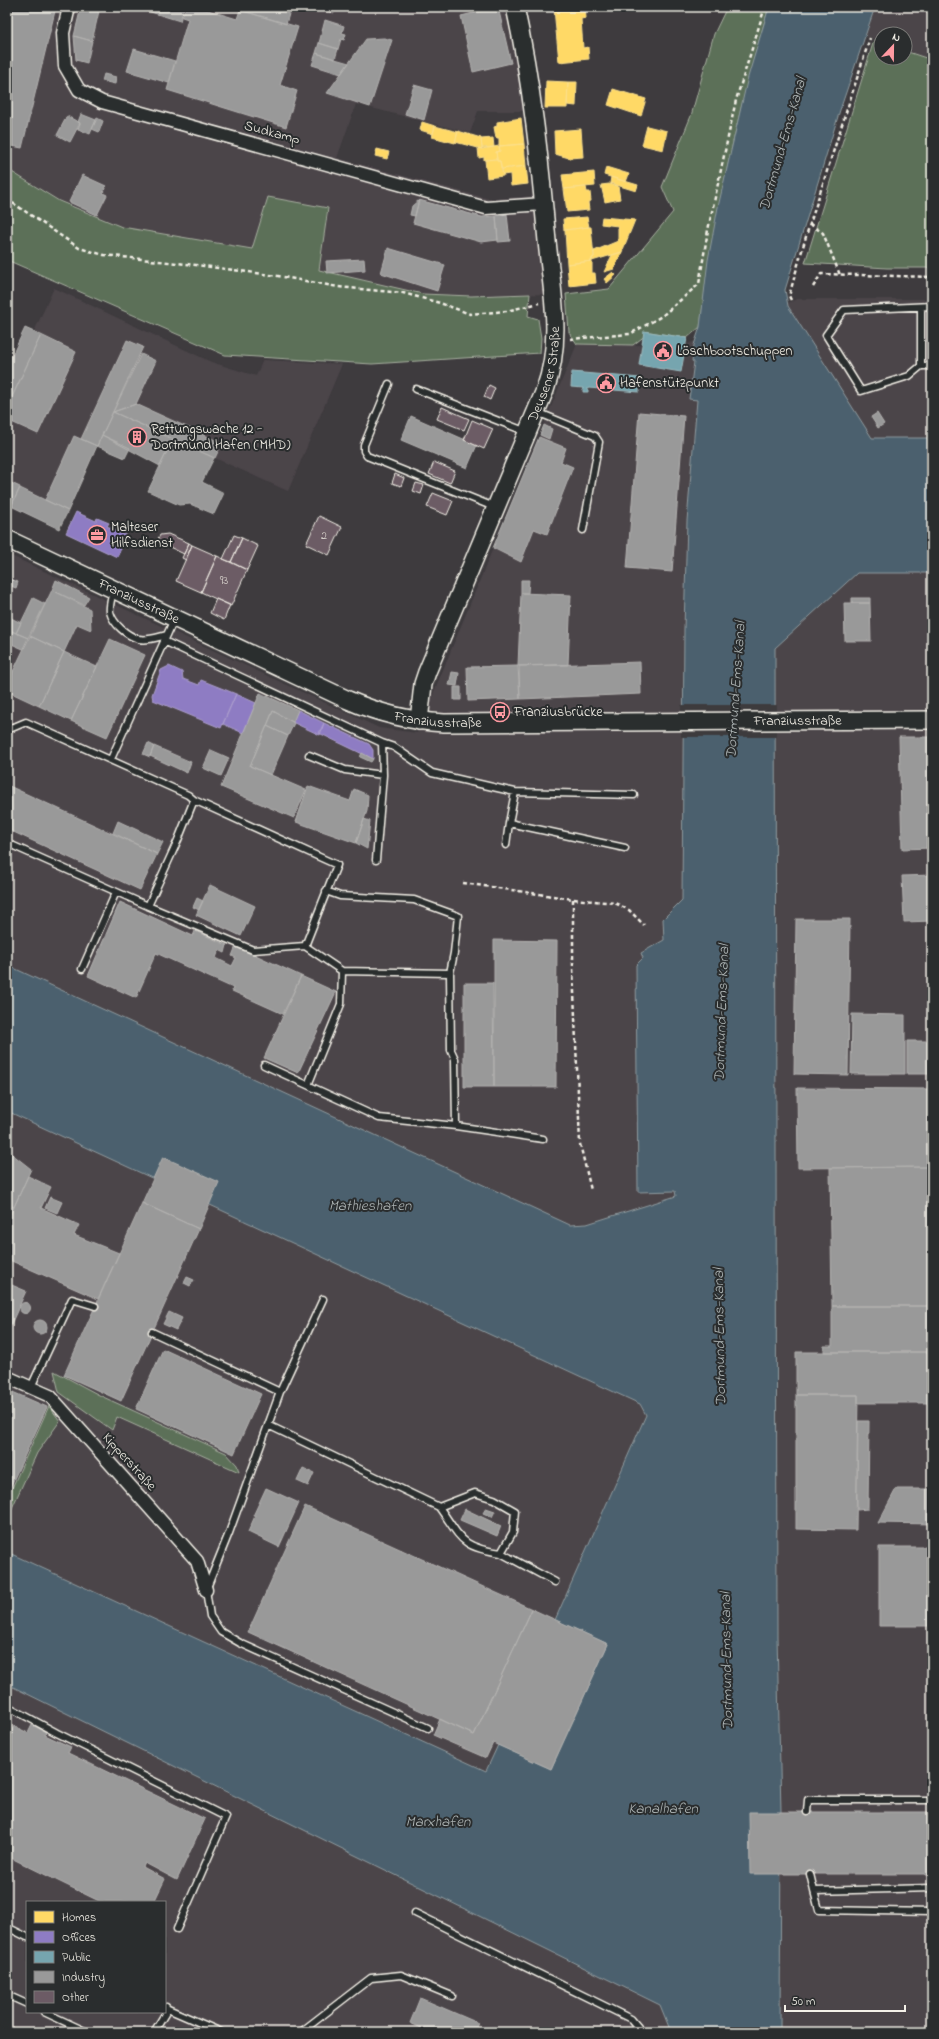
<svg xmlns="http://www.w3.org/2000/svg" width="939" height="2039" font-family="'Indie Flower',sans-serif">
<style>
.built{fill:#4c454a;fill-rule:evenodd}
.green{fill:#5b6f59;stroke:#a8b0a0}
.water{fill:#4b616e;stroke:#8f9b9f}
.pier{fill:#3e3b3e}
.homes{fill:#ffd966;stroke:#fce08d}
.offices{fill:#8e7cc3;stroke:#ad9fce}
.public{fill:#76a5af;stroke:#9cbcc0}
.industry{fill:#999;stroke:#b4b3b1}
.building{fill:#6c5b65;stroke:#f4f1e8}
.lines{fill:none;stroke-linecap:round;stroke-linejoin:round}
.lane-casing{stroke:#f4f1e8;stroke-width:9}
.street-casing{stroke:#f4f1e8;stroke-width:15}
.secondary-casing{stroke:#f4f1e8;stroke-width:20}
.path{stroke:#f4f1e8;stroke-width:2.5;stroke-dasharray:4 3;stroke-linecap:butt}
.lane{stroke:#2a2d2e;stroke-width:6}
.street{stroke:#2a2d2e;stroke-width:12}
.secondary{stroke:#2a2d2e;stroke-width:17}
.labels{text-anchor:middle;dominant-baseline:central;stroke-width:4;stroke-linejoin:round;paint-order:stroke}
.number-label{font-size:12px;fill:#d2ccc7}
.street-label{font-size:14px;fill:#f4f1e8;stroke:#2a2d2e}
.poi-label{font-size:14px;fill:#f4f1e8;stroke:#2a2d2e;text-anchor:start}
.water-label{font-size:15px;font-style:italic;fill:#b0b7b7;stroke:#2a2d2e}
</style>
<rect width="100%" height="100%" fill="#3e3b3e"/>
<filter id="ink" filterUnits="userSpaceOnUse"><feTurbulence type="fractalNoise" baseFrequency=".025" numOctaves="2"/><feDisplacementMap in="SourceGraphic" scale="8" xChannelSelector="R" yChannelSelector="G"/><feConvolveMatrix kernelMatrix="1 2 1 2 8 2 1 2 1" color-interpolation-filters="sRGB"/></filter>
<g filter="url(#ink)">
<path class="built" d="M7,7H509L528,111H478L470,133L356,104L337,158L490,199L537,196L546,294L471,296L423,294L319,270L328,207L252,249L122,227L59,201L7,169Z
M875,7H932V60L905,50V34H881V42L866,36Z
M54,288L211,362L256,376L263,360L342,364L288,491L113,412L59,529L7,505V407L41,335L34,332Z
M797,299H932V2032H7V554L379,728L417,733L577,344L683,346ZM27,1902H165V2012H27Z"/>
<path class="green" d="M727,7H769C737,112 714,218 700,327L687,338L650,332L633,345L577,344L569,332L566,294L609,289L673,212L662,187L691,116L714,34Z
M874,40L881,42V58H905V51L932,60V268H887L805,263Z
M7,169L59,201L122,227L252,249L268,197L328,208L319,270L423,294L471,296L530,294L528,316L538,319L541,338L540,353L372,364L225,355L7,260Z
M54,1371L101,1396L226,1453L237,1465L239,1472L117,1417L112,1430L59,1392Z
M49,1406L60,1421L37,1453L7,1519V1499Z"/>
<path class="water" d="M769,7H875L840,110L785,290L788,306L872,438H932V573H857L775,648L777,1636L781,1812L780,2032H671L660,2005L7,1684V1552L486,1771L498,1745L551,1769L608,1644L555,1620L646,1415L640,1404L7,1111V965L570,1225L587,1224L676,1196L675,1191L638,1192L636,965L643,958L641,953L664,940L663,919L682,900L684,629L687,521L697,400L689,399L694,362L692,361L694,345L700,327L708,260L718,207L748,77Z"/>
<path class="pier" d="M681,705H777V737H681Z"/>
<path class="homes" d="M585,7L586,18L581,19L583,48L588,47L589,59L559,62L554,9Z
M546,81L568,82L567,108H545Z
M568,82H577L576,106L567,105Z
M613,89L646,99L641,116L608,105Z
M521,118L524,144L499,146V138H496L494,127L497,126V122Z
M422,122L435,126L433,134L420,130Z
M435,126L458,132L455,143L432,137Z
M647,126L667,131L663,150L642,145Z
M581,129L583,157L569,158L555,154L554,131Z
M458,131L481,138L482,149L455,142Z
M493,138L494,147L482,148L481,139Z
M524,144L526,166L501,169L500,161H497V159L496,152L500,151L499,146Z
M499,146L500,151L496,152L497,159L484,160V157L479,158L478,148L482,149Z
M377,149L389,152L387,159L375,156Z
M497,159V161H500L503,176L487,178L485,160Z
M526,166L528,184L511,186L510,174L503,175L502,169Z
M606,167L629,174L626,182L604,175Z
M594,172L595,186L564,189L562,175Z
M611,177L638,185L636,191L610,183Z
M609,184L618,186L620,199L605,202L601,185Z
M586,187L587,192H590L591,201L588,202L589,210L567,212L564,189Z
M587,217L589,227L564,230L563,219Z
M602,217L635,220L622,252L592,261V258L594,257V251L618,241V226L601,224Z
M589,227H591L594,257L592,258V261L567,264L565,230Z
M622,252L614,269L604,272L612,255Z
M592,261V273H595L596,283L569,286L567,264Z
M613,272L616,275L607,283L604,279Z"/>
<path class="offices" d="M76,512L96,521L97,518L109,523L107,526L127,536L117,557L66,533Z
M169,666L182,672L183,679L199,685L201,680L236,694L221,728L153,700L152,695L161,670Z
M236,694L256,703L243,733L223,724Z
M298,710L324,723L320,735L292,722Z
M324,723L369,744L373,750V759L319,733Z"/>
<path class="public" d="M644,331L687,338L681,372L639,365Z
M572,372L640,378L639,392L588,388V392H583V388L571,387Z"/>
<path class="industry" d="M7,7H12L7,26Z
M12,7H56L22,148L7,145V26Z
M81,7H100L92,41L74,36Z
M134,7H184L180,21Z
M186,7H198L237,19L240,10L298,27L280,85L297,91L286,127L167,90L188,19L182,17Z
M241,7H264L289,14L286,24L240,10Z
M313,7H335L334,13Z
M498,7L511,63L473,72L461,16Z
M325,20L344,26L342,33L346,34L344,40L341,39L338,49L319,43Z
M74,36L92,41L87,63L76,60Z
M384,38L392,40L370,107L327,93L366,39Z
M319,43L338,49L335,59L316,53Z
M134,49L175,61L169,83L127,71Z
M316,53L335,59L349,63L341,74L312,65Z
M104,74L116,77L115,84L102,81Z
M414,85L432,90L424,120L405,114Z
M81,114L96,120L90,134L78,129L80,123L78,122Z
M67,116L80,123L70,142L57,135Z
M97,118L103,121L99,132L92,129Z
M82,175L106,186L103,193L107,195L97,215L69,202Z
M419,200L482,217L496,216L498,240L481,242L413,223Z
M419,200L415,216L410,215L412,206Z
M507,214L510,241L498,242L496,216Z
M388,248L445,265L437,291L381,273Z
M364,259L365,270L327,273L326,261Z
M25,328L41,335L7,407V366Z
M41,335L76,352L38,434L7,420V408Z
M127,340L143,347L97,446L81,439Z
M141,354L156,361L136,404L113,412Z
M136,404L222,443L215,458L113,412Z
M113,412L173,439L160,466L102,435Z
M639,412L684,416L672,572L627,568Z
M877,413L884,424L878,428L871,417Z
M411,416L477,445L467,468L401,440Z
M544,425L552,429L549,439L540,435Z
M102,435L130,448L125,458L97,446Z
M74,436L97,446L68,511L45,500Z
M539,437L566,448L561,462L573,467L547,534L534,529L521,562L493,548Z
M173,439L214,458L202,482L224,493L214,514L190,504L179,505L148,491Z
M7,481L20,487L11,507L7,505Z
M20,488L68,511L59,529L11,506Z
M11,579L18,582L16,588L8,585Z
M56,580L89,597L84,605L52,590Z
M521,580H529L528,593H521Z
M52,590L90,609L91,630L77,624L64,652L30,636Z
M521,593L571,595L568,665L518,666Z
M33,598L45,604L28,638L16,633Z
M852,598H870V603H852Z
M844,603H870L871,641H845Z
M11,618L21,623L16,633L7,629Z
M7,629L28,638L23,649L7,642Z
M30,636L64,652L39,706L7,691V684Z
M110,639L145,655L107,737L71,721Z
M64,652L97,667L71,721L39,706Z
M640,662L641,694L520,699L519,666Z
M518,666L520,699L468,701L467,667Z
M452,672L459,673L457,686L449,685Z
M454,687H461V700H454Z
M260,693L298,710L293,722L273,711L250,766L306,790L294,818L221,787Z
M273,711L294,723L288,736L267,726Z
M267,726L288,736L271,775L250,766Z
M899,737H932V848L902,849Z
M148,743L154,746L150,757L143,754Z
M154,746L191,762L187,773L150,756Z
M211,750L229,758L221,776L203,768Z
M362,753L373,759L371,762L360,757Z
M7,785L157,854L140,890L7,829Z
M308,786L350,801L354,789L368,795L367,811L356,843L296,822Z
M364,819L370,821L367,849L356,843Z
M118,821L163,842L157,854L113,833Z
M932,875V921L904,922L902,876Z
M210,885L255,906L241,936L196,915Z
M197,898L203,901L199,910L193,907Z
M120,902L193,936L195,931L227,945L225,953L219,950L216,958L232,966L236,958L232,956L236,946L301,976L283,1014L232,991L233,988L156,953L136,998L88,976Z
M796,919H850L848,1075L794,1074Z
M494,940L557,941L556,1087H494Z
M301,976L336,992L298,1073L264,1058Z
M464,983H493L494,1087H464Z
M852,1014L905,1015V1074H851Z
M907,1041H932V1074H907Z
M797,1088L932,1089V1167L798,1168Z
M7,1150L31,1169L14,1207L7,1204Z
M163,1157L219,1182L199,1229L142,1203Z
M932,1167V1306H832L830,1168Z
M28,1176L51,1187L41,1208L79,1225L74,1235L119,1253L98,1299L7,1259V1222Z
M50,1197L62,1202L57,1213L45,1208Z
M142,1203L199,1229L121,1401L64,1375Z
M7,1204L14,1207L7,1222Z
M187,1277L194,1280L190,1286L184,1283Z
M7,1283L26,1291L7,1333Z
M19.5 1308a5.5 5.5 0 1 1 11 0a5.5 5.5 0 1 1-11 0Z
M832,1306H932V1352H824V1346H832Z
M169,1312L182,1318L176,1330L163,1324Z
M33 1327a7 7 0 1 1 14 0a7 7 0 1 1-14 0Z
M163,1349L261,1394L234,1454L136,1409Z
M796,1352H932V1399L928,1403H858V1395H796Z
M8,1390L47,1407L7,1494V1392Z
M796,1395H858L856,1530L796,1529Z
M858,1421H869L868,1509L857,1510Z
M303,1468L314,1473L308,1486L297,1481Z
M266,1488L299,1503L279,1547L248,1532L255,1516H253Z
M896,1489H932V1524L878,1523Z
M305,1506L532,1609L474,1735L248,1632Z
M486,1508L495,1511L492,1517L483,1513Z
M465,1509L501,1526L497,1536L460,1520Z
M879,1547H932V1626H879Z
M532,1609L608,1644L551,1769L493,1743L486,1758L433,1735L440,1719L474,1735Z
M32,1725L46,1732L45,1735L71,1747L68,1753L205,1819L177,1880L145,1863L143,1867L165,1879L154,1902H101L7,1856V1740L14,1726L28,1733Z
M749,1812H932V1874H750Z
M420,1998L478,2023L474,2032H431L410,2023Z"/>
<path class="building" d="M489,385L495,388L490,400L484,397Z
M442,407L469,419L464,430L437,419Z
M472,420L493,429L484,449L464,440Z
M434,462L455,471L450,483L429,474Z
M395,474L404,478L401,486L392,483Z
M416,483L424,485L421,494L413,491Z
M433,493L453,501L447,515L427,507Z
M319,516L342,527L329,555L306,544Z
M168,534L189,543L184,554L157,541L160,535Z
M234,535L242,538L231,562L223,559Z
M242,538L258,546L247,570L231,562Z
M189,543L192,545L186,560L182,558Z
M192,545L217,556L201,592L176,581Z
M217,556L247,570L231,606L201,592Z
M216,599L230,605L224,620L210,613Z"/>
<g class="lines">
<g class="lane-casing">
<path id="lane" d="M921,307V366H932
M921,366L909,376L861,391L826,335L844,310L932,306
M389,384L364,445V451L367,456L494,507
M416,389L527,432
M537,412L595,436L599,442L583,530
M113,590C112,597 109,605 110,612C113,624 127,636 139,639C148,641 158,637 167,635L174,619
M164,641L382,743L383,775L376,860
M7,730L26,722L188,795L194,800L178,840L148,906L7,843
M382,743L394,747L432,773L515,792L634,795
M309,755L345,770L383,775
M111,759L167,635
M515,792L509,823L625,848
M506,845L509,823
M148,906L253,950L305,946L337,865L194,800
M305,946L342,971L450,973
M82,969L116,892
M264,1065L379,1118L456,1126L455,1059L451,1050L450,973L454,953L458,916L414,900L340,896L326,891
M308,1085L341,1004L342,971
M456,1126L543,1139
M152,1332L280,1392L323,1299
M31,1387L72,1299L95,1306
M280,1392L229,1533L206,1590L210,1616L221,1632L240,1643L428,1728
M268,1425L439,1507L475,1493L494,1499L515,1511L513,1532L501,1553C460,1547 462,1539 439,1507
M501,1553L555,1582
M7,1706L57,1733L226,1817L177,1929
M807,1812L808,1800H932
M810,1874L814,1891L932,1888
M814,1891L819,1910L932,1912
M415,1913L631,2019L642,2032
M7,1927L27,1937
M7,1995L27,2004
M168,2009L221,2032
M44,2012L87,2032
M154,2032L168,2009L166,2007
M301,2032L371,1978L401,1975L452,1996"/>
</g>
<g class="street-casing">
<path id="street" d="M69,7L63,33L65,66L79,90L102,102L486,208L544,204
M7,1377L50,1396L197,1561L206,1590"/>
</g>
<g class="secondary-casing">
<g id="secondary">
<path id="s1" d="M7,539L348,700C380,714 410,721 444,723L932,720"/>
<path id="s2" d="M419,721L423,684L427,672L545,390C563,340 552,292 547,241C540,162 532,84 515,7"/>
</g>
</g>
<path class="path" d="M7,199L79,248L104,255L196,265L278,276L338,287L403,293L440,303L470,314L507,311L539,303
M810,224L823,233L840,275
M813,287L821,274L932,277
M791,300L789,296L807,233L870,38
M570,339L630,334L662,316L699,284L708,230L736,100L765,7
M463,883L573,899L615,903L629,910L644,925
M573,899V967L580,1144L591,1190"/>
<use href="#lane" class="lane"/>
<use href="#street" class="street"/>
<use href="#secondary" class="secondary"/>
</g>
</g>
<defs>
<g id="civic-ring" transform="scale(1)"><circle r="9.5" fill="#2a2d2e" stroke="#ff9aa2" stroke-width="1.5"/><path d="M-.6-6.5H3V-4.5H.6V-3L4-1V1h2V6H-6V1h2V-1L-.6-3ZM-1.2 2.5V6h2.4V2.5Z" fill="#ff9aa2"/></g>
<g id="building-ring" transform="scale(1)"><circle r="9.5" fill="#2a2d2e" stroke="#ff9aa2" stroke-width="1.5"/><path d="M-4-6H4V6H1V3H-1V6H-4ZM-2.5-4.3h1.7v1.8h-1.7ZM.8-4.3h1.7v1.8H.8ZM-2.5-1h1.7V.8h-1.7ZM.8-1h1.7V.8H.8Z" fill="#ff9aa2"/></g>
<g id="office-ring" transform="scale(1)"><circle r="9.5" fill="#2a2d2e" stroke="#ff9aa2" stroke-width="1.5"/><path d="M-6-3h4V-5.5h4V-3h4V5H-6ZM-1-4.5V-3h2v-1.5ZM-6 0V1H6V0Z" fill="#ff9aa2"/></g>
<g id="bus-ring" transform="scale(1)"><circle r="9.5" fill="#2a2d2e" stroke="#ff9aa2" stroke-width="1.5"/><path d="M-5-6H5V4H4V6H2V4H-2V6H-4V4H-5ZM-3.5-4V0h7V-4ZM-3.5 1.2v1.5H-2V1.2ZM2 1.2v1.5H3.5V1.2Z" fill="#ff9aa2"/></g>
</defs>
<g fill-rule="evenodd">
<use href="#civic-ring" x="663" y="351"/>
<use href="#civic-ring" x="606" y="383"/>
<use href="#building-ring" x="137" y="437"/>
<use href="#office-ring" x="97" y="535"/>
<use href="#bus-ring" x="500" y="712"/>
</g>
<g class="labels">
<g class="number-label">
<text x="324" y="536">2</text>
<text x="224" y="581">93</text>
</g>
<g class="street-label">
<text transform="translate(272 133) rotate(15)">Sudkamp</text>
<text stroke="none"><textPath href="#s2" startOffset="371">Deusener Straße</textPath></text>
<text stroke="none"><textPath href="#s1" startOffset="146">Franziusstraße</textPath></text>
<text stroke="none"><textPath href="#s1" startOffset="470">Franziusstraße</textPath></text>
<text stroke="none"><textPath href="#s1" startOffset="830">Franziusstraße</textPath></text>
<text transform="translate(129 1462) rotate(48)">Kipperstraße</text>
</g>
<g class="poi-label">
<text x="677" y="351">Löschbootschuppen</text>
<text x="620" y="383">Hafenstützpunkt</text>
<text x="151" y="429">Rettungswache 12 -<tspan x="151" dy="16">Dortmund Hafen (MHD)</tspan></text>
<text x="111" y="527">Malteser<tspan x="111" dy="16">Hilfsdienst</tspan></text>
<text x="514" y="712">Franziusbrücke</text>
</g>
<g class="water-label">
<text transform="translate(783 144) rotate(-74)">Dortmund-Ems-Kanal</text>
<text transform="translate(736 690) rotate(-86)">Dortmund-Ems-Kanal</text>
<text transform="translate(722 1013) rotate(-88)">Dortmund-Ems-Kanal</text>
<text x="370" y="1206">Mathieshafen</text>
<text transform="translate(720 1337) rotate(-91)">Dortmund-Ems-Kanal</text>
<text transform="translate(727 1661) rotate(-91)">Dortmund-Ems-Kanal</text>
<text x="663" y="1809">Kanalhafen</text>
<text x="438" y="1822">Marxhafen</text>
</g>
</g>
<rect width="939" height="2039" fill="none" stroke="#2a2d2e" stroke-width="24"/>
<rect x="12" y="12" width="915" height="2015" fill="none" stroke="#f4f1e8" stroke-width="1.5" filter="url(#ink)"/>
<rect x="26" y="1901" width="140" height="112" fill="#2a2d2e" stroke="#7b7b78"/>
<rect x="34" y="1911" width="20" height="12" fill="#ffd966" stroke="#7b7b78"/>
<text x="62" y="1921" font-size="12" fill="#f4f1e8">Homes</text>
<rect x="34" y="1931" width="20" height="12" fill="#8e7cc3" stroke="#7b7b78"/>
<text x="62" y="1941" font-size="12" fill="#f4f1e8">Offices</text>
<rect x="34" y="1951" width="20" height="12" fill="#76a5af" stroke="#7b7b78"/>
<text x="62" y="1961" font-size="12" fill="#f4f1e8">Public</text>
<rect x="34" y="1971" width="20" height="12" fill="#999999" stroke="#7b7b78"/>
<text x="62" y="1981" font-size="12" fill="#f4f1e8">Industry</text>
<rect x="34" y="1991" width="20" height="12" fill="#6c5b65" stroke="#7b7b78"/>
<text x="62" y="2001" font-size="12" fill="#f4f1e8">Other</text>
<g transform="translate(893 46) rotate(22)"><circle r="19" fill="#2a2d2e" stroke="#7b7b78"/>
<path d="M0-3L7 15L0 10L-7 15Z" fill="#ff9aa2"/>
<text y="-6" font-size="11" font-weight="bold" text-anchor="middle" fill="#f4f1e8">N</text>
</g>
<path d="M785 2005v6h120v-6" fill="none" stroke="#f4f1e8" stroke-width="2"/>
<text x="791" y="2005" font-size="12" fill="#f4f1e8" stroke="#2a2d2e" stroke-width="3" paint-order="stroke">50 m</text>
</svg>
